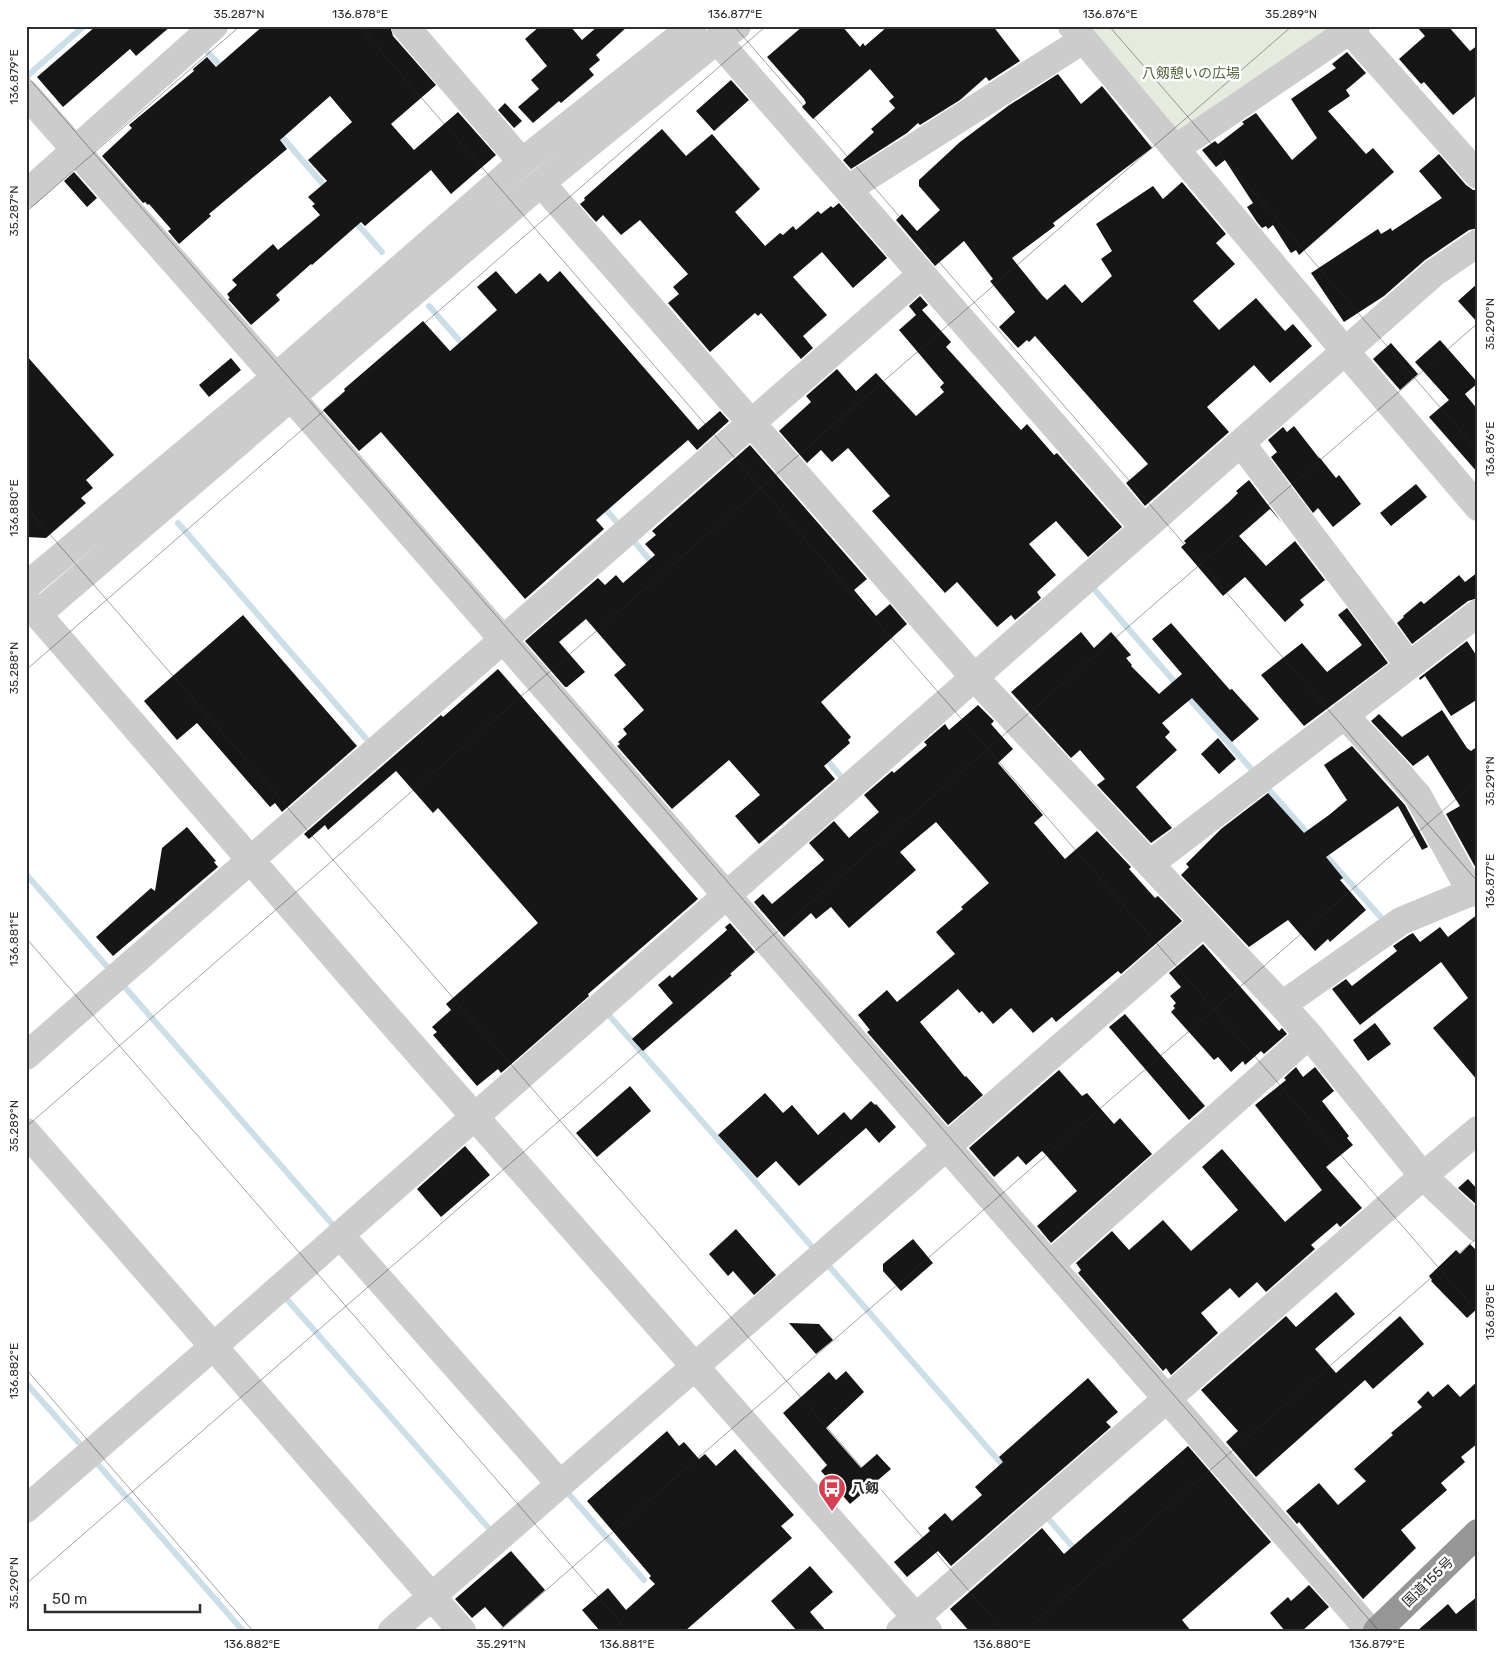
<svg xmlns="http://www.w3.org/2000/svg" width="1504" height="1657" font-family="Rubik,'Noto Sans JP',sans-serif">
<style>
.park{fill:#e5ebde}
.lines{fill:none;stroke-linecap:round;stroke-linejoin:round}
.stream{stroke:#ccdfe9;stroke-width:6}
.building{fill:#161616}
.minor{stroke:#ccc;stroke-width:28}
.highway{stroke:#969696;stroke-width:28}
.ticks{fill:none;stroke:#2f2f2f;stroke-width:1;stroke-opacity:0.45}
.labels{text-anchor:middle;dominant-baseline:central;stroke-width:5;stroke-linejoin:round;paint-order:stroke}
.park-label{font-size:14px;fill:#546740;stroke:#fff}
.poi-label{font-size:14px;font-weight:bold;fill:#2f2f2f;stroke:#fff;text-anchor:start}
.street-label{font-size:14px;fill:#2f2f2f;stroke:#fff}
.neatline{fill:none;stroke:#2f2f2f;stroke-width:2}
.ticks-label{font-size:12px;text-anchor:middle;fill:#2f2f2f}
</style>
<rect width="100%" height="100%" fill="#fff"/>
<path class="park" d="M1089,26H1344L1178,132Z"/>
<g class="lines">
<path class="stream" d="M204,48L225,71
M26,77L84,26
M277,131L328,190
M352,218L382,252
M429,306L466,348
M602,505L620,526
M178,523L369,742
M632,539L654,565
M1094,589L1179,687
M1186,695L1253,771
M823,755L842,778
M1264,784L1310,836
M1321,850L1385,922
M26,874L111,971
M123,985L333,1225
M607,1013L814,1249
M827,1264L1006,1469
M284,1296L492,1532
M26,1383L80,1444
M95,1461L243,1631
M564,1492L566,1491L644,1580
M1046,1516L1078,1553"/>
</g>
<path class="building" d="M96,26H171L136,56L130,49L63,107L37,77Z
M263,26H390L393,36L436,85L391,124L414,150L458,112L496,155L451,194L431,170L365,226L361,222L312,265L311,264L276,295L280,300L251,325L228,299L230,298L227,294L237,285L232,280L273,244L278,250L320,215L312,206L315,204L308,197L327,181L308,160L352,122L330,96L280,140L287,149L209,214L211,216L179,244L168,231L171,229L149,204L148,205L145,202L143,203L102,156L132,128L129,125L194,71L193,69L207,57L216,67Z
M540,26H570L582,40L598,26H628L596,55L600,60L589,69L594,75L561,103L559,101L533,123L518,107L539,89L531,80L547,66L525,39Z
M803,26H842L860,47L863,43L865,46L888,26H993L1020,61L989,81L986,77L960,100L920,125L918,123L907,133L851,169L843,160L874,132L871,129L895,108L889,101L894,97L870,69L813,119L802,107L806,103L804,99L767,57Z
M1416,26H1448L1470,51L1478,45V94L1453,115L1424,82L1421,84L1399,59L1425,36Z
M1347,52L1366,73L1346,90L1350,96L1328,111L1366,154L1373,148L1394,172L1299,255L1296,250L1291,253L1273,225L1268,229L1266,226L1262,228L1257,222L1247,207L1253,203L1225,160L1216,167L1202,150L1215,141L1218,144L1244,124L1242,122L1256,113L1292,160L1317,138L1291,99L1336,68L1332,64Z
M1058,74L1081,104L1102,86L1152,148L1053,223L1055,226L1012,258L1042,295L1047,300L1065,284L1082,303L1112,276L1101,259L1112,251L1096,224L1153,186L1163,199L1182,182L1226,234L1216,243L1235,264L1193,301L1219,330L1256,298L1285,331L1293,324L1312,346L1270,383L1254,365L1207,407L1229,432L1145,506L1126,483L1148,464L1035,336L1029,342L1027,340L1018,348L999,327L1015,312L990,281L993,279L964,241L935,266L896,220L902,214L917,231L940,210L919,186V180L960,142L1008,106Z
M731,80L749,100L714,131L696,111Z
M505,103L522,121L514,128L498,110Z
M662,129L686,156L712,134L760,189L735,212L765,246L780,233L783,235L793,226L796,230L818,211L821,214L831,206L833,208L839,203L887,258L853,288L822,252L793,277L827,315L803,336L813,348L801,359L761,313L758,316L755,313L710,352L668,303L679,294L673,287L688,274L640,220L621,235L603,215L596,222L580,204L585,200L584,198Z
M1439,154L1466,185L1473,190H1478V228L1469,230L1425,260L1384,296L1344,322L1311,273L1378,229L1381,234L1391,228L1392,231L1442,198L1419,171Z
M74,172L97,198L87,207L64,181Z
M496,271L516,294L540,273L548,282L560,271L698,430L720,411L729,421L697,450L688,440L596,520L604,529L525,599L381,432L359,451L323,410L345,391L344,389L423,321L450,351L497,310L477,287Z
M1478,283V323L1458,301Z
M920,296L928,305L922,310L951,342L946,347L1021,430L1027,424L1054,455L1057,453L1122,527L1088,557L1056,521L1029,544L1056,575L1037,592L1041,598L1015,620L1011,615L997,627L957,582L945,593L872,511L890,496L848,448L832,462L821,450L807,463L779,431L811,402L806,396L837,369L856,391L876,373L916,416L944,392L940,387L944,383L899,330L916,315L909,306Z
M1440,340L1478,383L1465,394L1478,410V473L1429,417L1449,400L1415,362Z
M1391,343L1418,374L1400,390L1373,359Z
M26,355L114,455L86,480L93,488L81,498L86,503L46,538L26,537Z
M231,358L241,370L209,397L199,385Z
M1294,426L1319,458H1320L1336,478L1339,475L1361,504L1333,527L1318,508L1313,513L1271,457L1277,452L1268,440L1283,427L1287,432Z
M750,445L867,579L854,590L876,616L890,604L907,624L821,702L851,737L848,740L850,743L824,766L835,779L759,844L735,816L760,795L729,760L672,809L617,746L620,744L618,742L627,734L623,729L644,710L614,675L626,665L586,619L559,642L585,672L567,687H565L525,641L598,578L605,585L616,575L623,583L655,555L645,544L656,535L652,531Z
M1249,480L1282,523L1270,509L1239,536L1266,566L1295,541L1325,580L1300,600L1304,605L1285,622L1245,577L1223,596L1181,547L1186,543L1184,541L1228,503L1238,493L1236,491Z
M1416,484L1427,497L1391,526L1380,513Z
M1478,572V598L1468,601L1412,644L1397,623L1404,617L1403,616L1421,601L1424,604L1459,575L1465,582Z
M1347,608L1388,663L1304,726L1261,675L1302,643L1327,672L1362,645L1338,615Z
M243,615L357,746L282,812L275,803L270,807L197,723L177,740L144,701Z
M1171,623L1230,690L1232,689L1259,719L1232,742L1192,698L1162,723L1170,732L1165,737L1177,750L1136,787L1172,828L1151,843L1097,785L1105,779L1080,750L1071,758L1011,692L1081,632L1094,648L1111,632L1131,655L1126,658L1132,665L1131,666L1159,694L1182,674L1152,639Z
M1467,641L1478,658V699L1451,716L1425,676L1420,680L1419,678Z
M498,669L698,899L588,994L589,996L501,1073L498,1069L477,1086L433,1035L437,1032L432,1027L451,1010L446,1004L538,923L438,808L433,813L396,771L328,830L325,825L309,839L304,834L441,715L443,717Z
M978,705L994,721L991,724L1013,749L998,763L1043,815L1034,823L1065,859L1097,831L1131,867L1129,869L1155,898L1158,896L1182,921L1121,974L1118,971L1056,1022L1052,1017L1033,1033L1011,1008L993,1024L982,1011L979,1013L958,989L920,1022L965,1077L966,1076L983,1095L948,1125L867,1032L870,1030L858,1015L887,990L897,1002L955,954L936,932L963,909L961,907L989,883L936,822L900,852L916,870L849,928L831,907L816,919L811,913L784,937L754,902L763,894L772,904L824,860L809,843L834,821L849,838L879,812L864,795L892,771L894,773L927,745L924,742L945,724L949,730Z
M1442,710L1467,748L1471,751L1478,746V872L1446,814L1460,806L1428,755L1413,766L1371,721L1379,714L1402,737Z
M1218,738L1236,759L1219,774L1201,754Z
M1352,746L1405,805L1428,847L1422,850L1398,806L1326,857L1343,878L1340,880L1366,910L1330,942L1328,939L1315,951L1288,920L1249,947L1181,875L1189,867L1186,864L1221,829L1268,793L1304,833L1329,815L1347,800L1324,765Z
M187,827L216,861L214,862L218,867L113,956L96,937L151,888L155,891L162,848Z
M1478,914V1081L1433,1028L1468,998L1441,962L1360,1025L1332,989L1346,979L1352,986L1397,951L1393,946L1409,935L1413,933L1420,942L1440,927L1448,937Z
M730,923L755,952L730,974L732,975L643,1051L632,1039L673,1003L658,985L670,975L672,978L727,930L725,927Z
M1203,944L1279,1031L1282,1028L1287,1034L1264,1054L1261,1051L1245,1065L1243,1061L1231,1072L1218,1057L1214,1060L1171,1012L1175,1008L1173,1006L1176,1003L1170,996L1181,987L1169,973Z
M1125,1014L1205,1106L1189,1120L1109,1027Z
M1375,1023L1391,1044L1368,1061L1353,1040Z
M1296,1067L1303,1077L1315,1067L1334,1091L1322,1101L1349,1136L1347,1138L1353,1145L1326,1167L1362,1208L1340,1227L1337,1223L1311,1245L1315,1249L1266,1292L1257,1282L1239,1298L1230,1288L1201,1313L1218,1333L1171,1375L1166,1368L1163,1371L1078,1273L1081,1270L1076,1263L1112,1231L1129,1250L1163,1220L1191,1251L1238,1210L1202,1167L1222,1149L1285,1222L1322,1190L1255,1105L1286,1080L1284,1078Z
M1059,1070L1082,1096L1087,1093L1114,1124L1120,1118L1152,1154L1051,1243L1037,1226L1077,1191L1046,1155L1042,1151L1026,1165L1018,1156L994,1177L969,1148Z
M630,1086L651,1111L597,1157L576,1133Z
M765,1093L783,1113L792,1105L818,1135L844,1112L851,1120L871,1101L875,1105L876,1104L896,1127L879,1143L866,1128L799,1186L776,1161L757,1178L718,1135Z
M465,1146L490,1175L441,1217L417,1189Z
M1468,1179L1478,1190V1206L1458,1188Z
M736,1229L776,1275L754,1295L733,1271L728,1276L709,1254Z
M913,1239L933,1263L901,1291L883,1271V1264Z
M1470,1244L1478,1252V1308L1467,1318L1431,1281L1432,1280L1429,1276L1456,1250L1460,1254Z
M1336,1292L1355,1314L1315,1349L1336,1373L1400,1316L1424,1344L1373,1389L1365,1380L1256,1477L1226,1442L1238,1431L1201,1390L1286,1316L1296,1327Z
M789,1323L819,1324L833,1340L816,1354Z
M846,1371L864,1392L826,1428L861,1468L877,1454L891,1469L850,1504L821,1471L827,1465L783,1413L829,1372L836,1380Z
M1088,1378L1118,1412L1106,1422L1111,1427L951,1566L938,1551L907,1577L894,1562L930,1531L928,1528L945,1513L952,1521L982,1495L975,1487L1003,1462L999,1457Z
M1478,1381V1443L1461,1457L1465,1462L1441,1483L1447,1490L1401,1530L1416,1548L1363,1599L1299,1522L1297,1524L1286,1511L1319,1483L1338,1505L1366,1481L1354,1469L1393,1435L1391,1433L1422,1407L1417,1402L1428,1391L1433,1397L1448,1384L1460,1397Z
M667,1431L679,1446L684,1442L699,1459L705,1454L716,1466L735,1449L794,1515L781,1526L792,1538L685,1631H600L582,1610L608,1588L626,1610L655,1584L649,1578L651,1576L587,1501Z
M1188,1446L1271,1542L1182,1620L1191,1631H969L950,1609L1042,1528L1064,1554Z
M511,1551L545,1590L503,1627L485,1607L472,1618L455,1599Z
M810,1566L833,1592L810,1612L826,1631H797L771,1601Z
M1309,1585L1329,1607L1302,1631H1285L1270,1613L1288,1597L1291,1601Z
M1478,1596V1631H1417L1448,1604L1456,1614Z"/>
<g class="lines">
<path class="minor" d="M405,26L522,162
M1072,26L1345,351L1478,507
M1350,31L1478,175
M717,40L1144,528
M26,94L276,377
M1175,149L1356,26
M541,183L974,677L1282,1005L1309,1035L1423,1176L1478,1228
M848,189L1083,40
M26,194L214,26
M291,397L1370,1631
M1241,443L1409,665
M26,586L276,377L522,162L693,26
M26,601L371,999L928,1631
M38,614L541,183L717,40L737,26
M1344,715L1393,767L1418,796L1471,892
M1150,864L1478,613
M1282,1005L1401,921L1471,892L1478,893
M26,1056L922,274
M26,1132L462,1631
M340,1235L560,1484
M1050,1265L1309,1035
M26,1509L214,1346L1434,273L1478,243
M392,1631L1204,922
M900,1631L1423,1176L1478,1130"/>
<path class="highway" d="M1377,1631L1478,1533"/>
</g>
<path class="ticks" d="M359,26L1478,1313M734,26L1478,882M1109,26L1478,451M26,75L1379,1631M26,212L240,26M26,507L1004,1631M26,670L766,26M26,938L628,1631M26,1127L1292,26M26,1369L253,1631M26,1584L1478,323M499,1631L1478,780M1025,1631L1478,1237"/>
<defs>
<g id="bus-pin" transform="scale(1.4375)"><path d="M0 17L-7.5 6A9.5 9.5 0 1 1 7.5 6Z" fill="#d64053" stroke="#fff"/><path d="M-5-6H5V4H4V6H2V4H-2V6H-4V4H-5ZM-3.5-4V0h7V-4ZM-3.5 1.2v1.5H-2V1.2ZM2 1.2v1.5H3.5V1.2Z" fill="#fff"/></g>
</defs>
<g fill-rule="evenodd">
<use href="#bus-pin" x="832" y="1488"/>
</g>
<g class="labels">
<g class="park-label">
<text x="1191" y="73">八剱憩いの広場</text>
</g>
<g class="poi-label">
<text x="851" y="1488">八剱</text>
</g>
<g class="street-label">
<text transform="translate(1428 1582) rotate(-44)">国道155号</text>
</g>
</g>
<rect width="1504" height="1657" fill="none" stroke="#ffffff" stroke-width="55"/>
<path d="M45 1604v8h155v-8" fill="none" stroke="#2f2f2f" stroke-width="2.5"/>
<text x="52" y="1604" font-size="15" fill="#2f2f2f" stroke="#ffffff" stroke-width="4" paint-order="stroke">50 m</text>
<rect x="28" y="28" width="1448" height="1602" class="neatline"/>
<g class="ticks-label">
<text x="239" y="18">35.287°N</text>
<text x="360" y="18">136.878°E</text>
<text x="735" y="18">136.877°E</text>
<text x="1110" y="18">136.876°E</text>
<text x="1291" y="18">35.289°N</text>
<text transform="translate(14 77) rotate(-90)" y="4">136.879°E</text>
<text transform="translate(14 211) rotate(-90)" y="4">35.287°N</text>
<text transform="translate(1490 324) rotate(-90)" y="4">35.290°N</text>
<text transform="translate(1490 449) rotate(-90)" y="4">136.876°E</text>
<text transform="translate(14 508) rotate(-90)" y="4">136.880°E</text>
<text transform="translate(14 668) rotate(-90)" y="4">35.288°N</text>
<text transform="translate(1490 781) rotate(-90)" y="4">35.291°N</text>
<text transform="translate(1490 881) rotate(-90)" y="4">136.877°E</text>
<text transform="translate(14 939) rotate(-90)" y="4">136.881°E</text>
<text transform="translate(14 1126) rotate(-90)" y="4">35.289°N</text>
<text transform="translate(1490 1312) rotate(-90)" y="4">136.878°E</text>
<text transform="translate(14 1371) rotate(-90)" y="4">136.882°E</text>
<text transform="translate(14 1583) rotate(-90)" y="4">35.290°N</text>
<text x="252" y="1648">136.882°E</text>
<text x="501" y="1648">35.291°N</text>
<text x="627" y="1648">136.881°E</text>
<text x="1002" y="1648">136.880°E</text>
<text x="1377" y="1648">136.879°E</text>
</g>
</svg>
